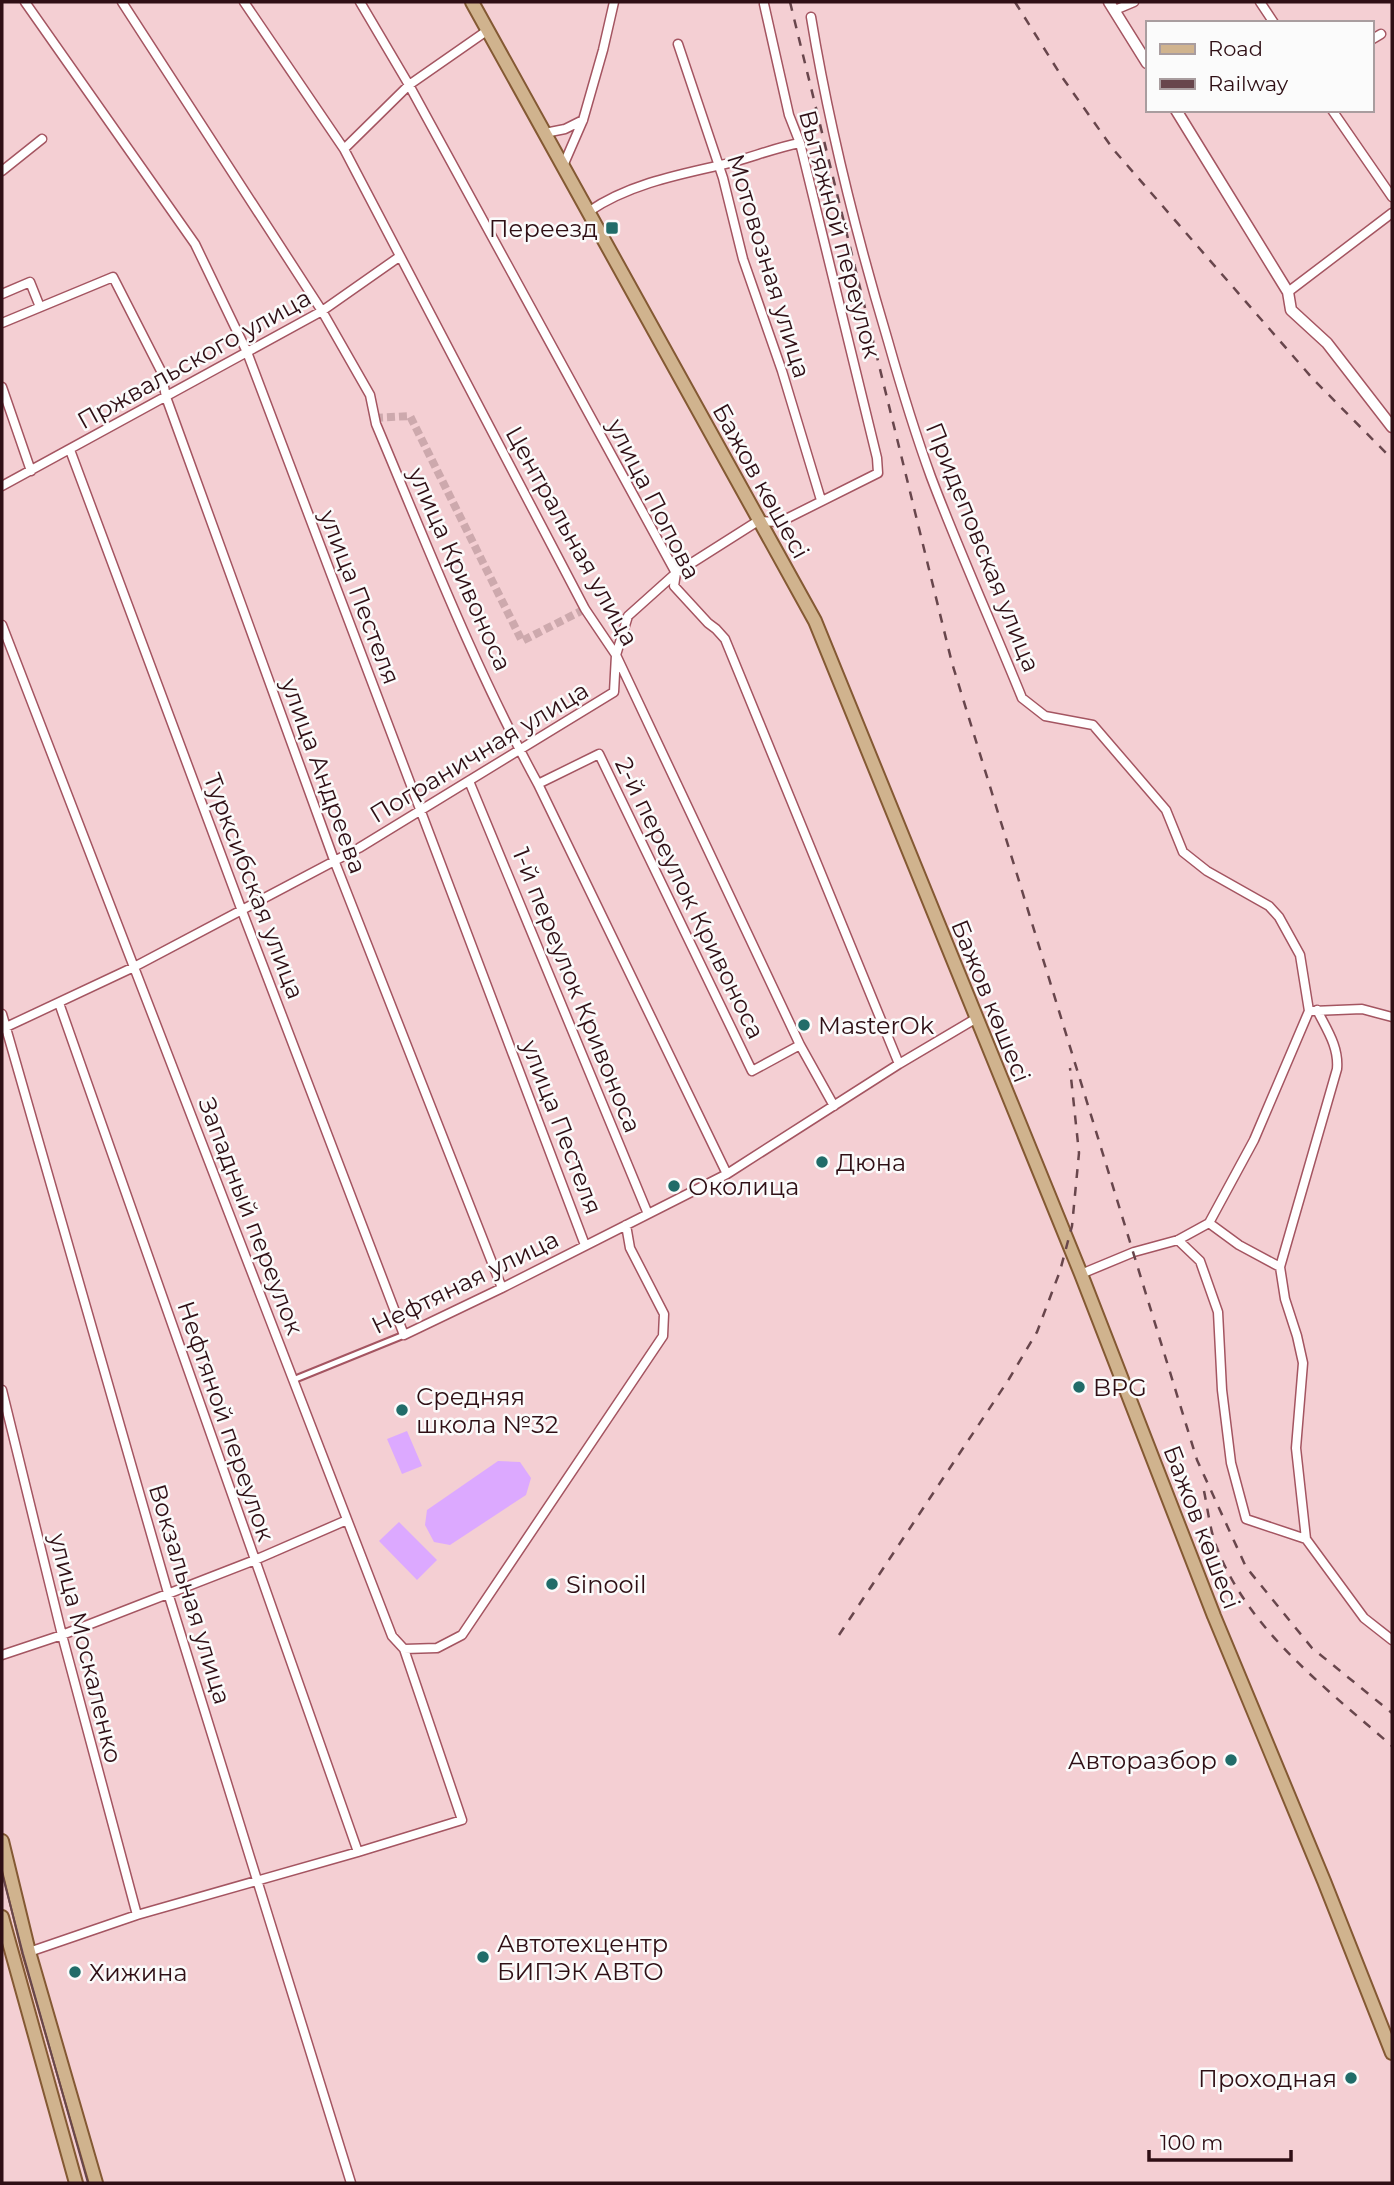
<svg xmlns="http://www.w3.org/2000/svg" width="1394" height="2185" font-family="Montserrat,sans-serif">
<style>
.green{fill:#dca9ff}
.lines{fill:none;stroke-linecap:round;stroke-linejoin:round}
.minor-tunnel{stroke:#cda9ad;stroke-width:8;stroke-dasharray:8 4;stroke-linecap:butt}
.pedestrian-casing{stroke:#a45561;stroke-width:9}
.minor-casing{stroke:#a45561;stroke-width:11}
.tertiary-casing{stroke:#a45561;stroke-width:13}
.primary-casing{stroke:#845933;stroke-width:16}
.pedestrian{stroke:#fff;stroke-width:5}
.minor{stroke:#fff;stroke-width:8}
.tertiary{stroke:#fff;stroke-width:10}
.primary{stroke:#d0b38e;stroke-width:12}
.tram{stroke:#68464c;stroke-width:2}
.rail{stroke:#68464c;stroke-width:2.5;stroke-dasharray:9 9;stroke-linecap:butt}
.poi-dot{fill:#216c69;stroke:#fbfbfb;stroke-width:2.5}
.labels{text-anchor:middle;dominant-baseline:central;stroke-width:5;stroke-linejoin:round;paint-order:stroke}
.poi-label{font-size:24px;fill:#2f0f15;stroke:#fbfbfb;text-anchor:start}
.street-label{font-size:24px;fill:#2f0f15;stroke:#fbfbfb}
</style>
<rect width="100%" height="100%" fill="#f4cfd3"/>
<path class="green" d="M407,1431L422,1466L402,1474L387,1439Z
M498,1461L520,1462L531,1478L526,1495L450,1545L434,1542L425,1525L427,1510Z
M399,1522L437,1560L417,1580L379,1541Z"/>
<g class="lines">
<path class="minor-tunnel" d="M375,418L410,416L522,641L585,609"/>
<g class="pedestrian-casing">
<path id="pedestrian" d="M293,1380L404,1335"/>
</g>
<g class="minor-casing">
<path id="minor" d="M25,2L195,244L247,352L585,1245
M122,2L322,311L370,395L376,424C427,545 475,669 538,784L727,1174
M244,2L344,149L585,609L616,655L800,1045L834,1106
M360,2L409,85L676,573L674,586L708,623L716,629L725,639L899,1064
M1260,2L1274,23
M1115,10L1134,2
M811,17C829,126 856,234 888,341C901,387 915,433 931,477C959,551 992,624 1022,698L1045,716L1093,725L1166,810L1183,852L1207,871L1269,906L1279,917L1300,955L1309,1011L1254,1140L1209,1223L1178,1240L1134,1252L1081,1274
M1371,40L1381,34
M678,44L723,178L743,259L782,371L821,500
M1332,110L1392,197
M545,133L565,129L583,120
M344,149L409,85L488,30
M563,166L583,120L603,50L614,2
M2,171L42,139
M588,212C627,185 676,175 721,165C748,159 773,148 800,143
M1288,292L1392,213
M2,294L30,282L40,307
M2,323L113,277L161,371L166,397L334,860L502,1288
M2,387L31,471
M70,450L242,911L404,1335L502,1288L727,1174L899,1064L975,1019
M2,486L322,311L399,257
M2,625L392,1636L404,1649L462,1820L358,1852L137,1915L29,1952
M469,781L648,1214
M538,784L599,754L752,1071L800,1045
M59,1003L358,1852
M1313,1011L1362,1009L1392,1017
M2,1014L168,1593L351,2183
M2,1029L134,967L359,848L614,692L616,655L628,616L676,573L758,521L780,522L878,473L877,458L800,143L789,115L764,4
M1209,1223L1239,1245L1280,1267
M1178,1240L1200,1261L1218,1312L1222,1390L1231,1463L1246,1519L1306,1539L1364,1618L1392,1640
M2,1390L62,1635L137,1915
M1306,1539L1296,1448L1303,1363L1297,1336L1285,1299L1280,1267L1337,1069C1339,1047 1327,1030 1317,1010
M404,1649L437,1648L462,1635L663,1336L664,1314L630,1248L626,1225
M2,1655L62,1635L255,1560L347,1520"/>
</g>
<g class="tertiary-casing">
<path id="tertiary" d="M1109,2L1147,63
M1176,110L1288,292L1291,310L1327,343L1392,427"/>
</g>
<g class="primary-casing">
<path id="primary" d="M472,2L815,621L1081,1274L1214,1616L1324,1881L1392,2053
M2,1841L29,1952L96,2183
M2,1917L76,2183"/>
</g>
<use href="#pedestrian" class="pedestrian"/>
<use href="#minor" class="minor"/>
<use href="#tertiary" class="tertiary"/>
<use href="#primary" class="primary"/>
<path class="tram" d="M2,1873L23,1954L88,2183"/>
<path class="rail" d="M790,2L952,663L1197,1460L1246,1567L1312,1648L1392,1713
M1015,2L1062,77L1113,149L1313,379L1392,459
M1204,1491C1208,1510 1210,1531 1217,1548C1249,1631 1327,1689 1392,1746
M839,1635L1009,1379L1037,1332L1060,1271L1072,1226L1079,1153L1070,1068"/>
</g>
<g class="poi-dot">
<rect x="605" y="221" width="14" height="14" rx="3.5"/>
<circle cx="804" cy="1025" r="7"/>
<circle cx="822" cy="1162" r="7"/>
<circle cx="674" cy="1186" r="7"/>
<circle cx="1079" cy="1387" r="7"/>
<circle cx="402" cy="1410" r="7"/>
<circle cx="552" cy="1584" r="7"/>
<circle cx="1231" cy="1760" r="7"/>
<circle cx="483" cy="1957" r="7"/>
<circle cx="75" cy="1972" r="7"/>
<circle cx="1351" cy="2078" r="7"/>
</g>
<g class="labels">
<g class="poi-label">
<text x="598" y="228" text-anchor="end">Переезд</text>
<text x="818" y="1025">MasterOk</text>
<text x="836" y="1162">Дюна</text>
<text x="688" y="1186">Околица</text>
<text x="1093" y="1387">BPG</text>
<text x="416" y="1396">Средняя<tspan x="416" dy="28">школа №32</tspan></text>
<text x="566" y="1584">Sinooil</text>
<text x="1217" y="1760" text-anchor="end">Авторазбор</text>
<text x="497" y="1943">Автотехцентр<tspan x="497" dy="28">БИПЭК АВТО</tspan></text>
<text x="89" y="1972">Хижина</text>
<text x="1337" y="2078" text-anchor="end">Проходная</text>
</g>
<g class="street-label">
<text transform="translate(840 234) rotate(75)">Вытяжной переулок</text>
<text transform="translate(769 266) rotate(73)">Мотовозная улица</text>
<text transform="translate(194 359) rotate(-29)">Пржвальского улица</text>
<text transform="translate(761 481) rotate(61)">Бажов көшесі</text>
<text transform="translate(654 499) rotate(63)">улица Попова</text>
<text transform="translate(572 536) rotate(61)">Центральная улица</text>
<text transform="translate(983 547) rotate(68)">Придеповская улица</text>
<text transform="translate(460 569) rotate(66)">улица Кривоноса</text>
<text transform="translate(360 597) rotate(69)">улица Пестеля</text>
<text transform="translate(479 752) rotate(-31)">Пограничная улица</text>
<text transform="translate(324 776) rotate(70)">улица Андреева</text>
<text transform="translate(254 886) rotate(69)">Турксибская улица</text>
<text transform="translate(690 898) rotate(64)">2-й переулок Кривоноса</text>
<text transform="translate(577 990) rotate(68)">1-й переулок Кривоноса</text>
<text transform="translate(991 1001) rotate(68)">Бажов көшесі</text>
<text transform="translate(562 1127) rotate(69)">улица Пестеля</text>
<text transform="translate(251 1216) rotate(69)">Западный переулок</text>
<text transform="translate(465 1282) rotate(-26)">Нефтяная улица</text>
<text transform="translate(226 1421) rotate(71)">Нефтяной переулок</text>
<text transform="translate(1202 1527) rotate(69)">Бажов көшесі</text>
<text transform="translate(190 1594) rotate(73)">Вокзальная улица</text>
<text transform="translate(86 1648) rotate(76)">улица Москаленко</text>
</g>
</g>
<rect width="1394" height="2185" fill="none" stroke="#2f0f15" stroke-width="7"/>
<rect x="1146" y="21" width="228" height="91" fill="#fbfbfb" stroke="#a99d9f" stroke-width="2"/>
<rect x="1160" y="44" width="35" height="10" fill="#d0b38e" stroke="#a99d9f" stroke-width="2"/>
<text x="1208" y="56" font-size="21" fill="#2f0f15">Road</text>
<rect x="1160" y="79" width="35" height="10" fill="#68464c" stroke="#a99d9f" stroke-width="2"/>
<text x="1208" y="91" font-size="21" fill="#2f0f15">Railway</text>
<path d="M1149 2150v10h142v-10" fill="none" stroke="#2f0f15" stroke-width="3.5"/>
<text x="1160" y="2150" font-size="21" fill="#2f0f15" stroke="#fbfbfb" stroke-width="5" paint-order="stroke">100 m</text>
</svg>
